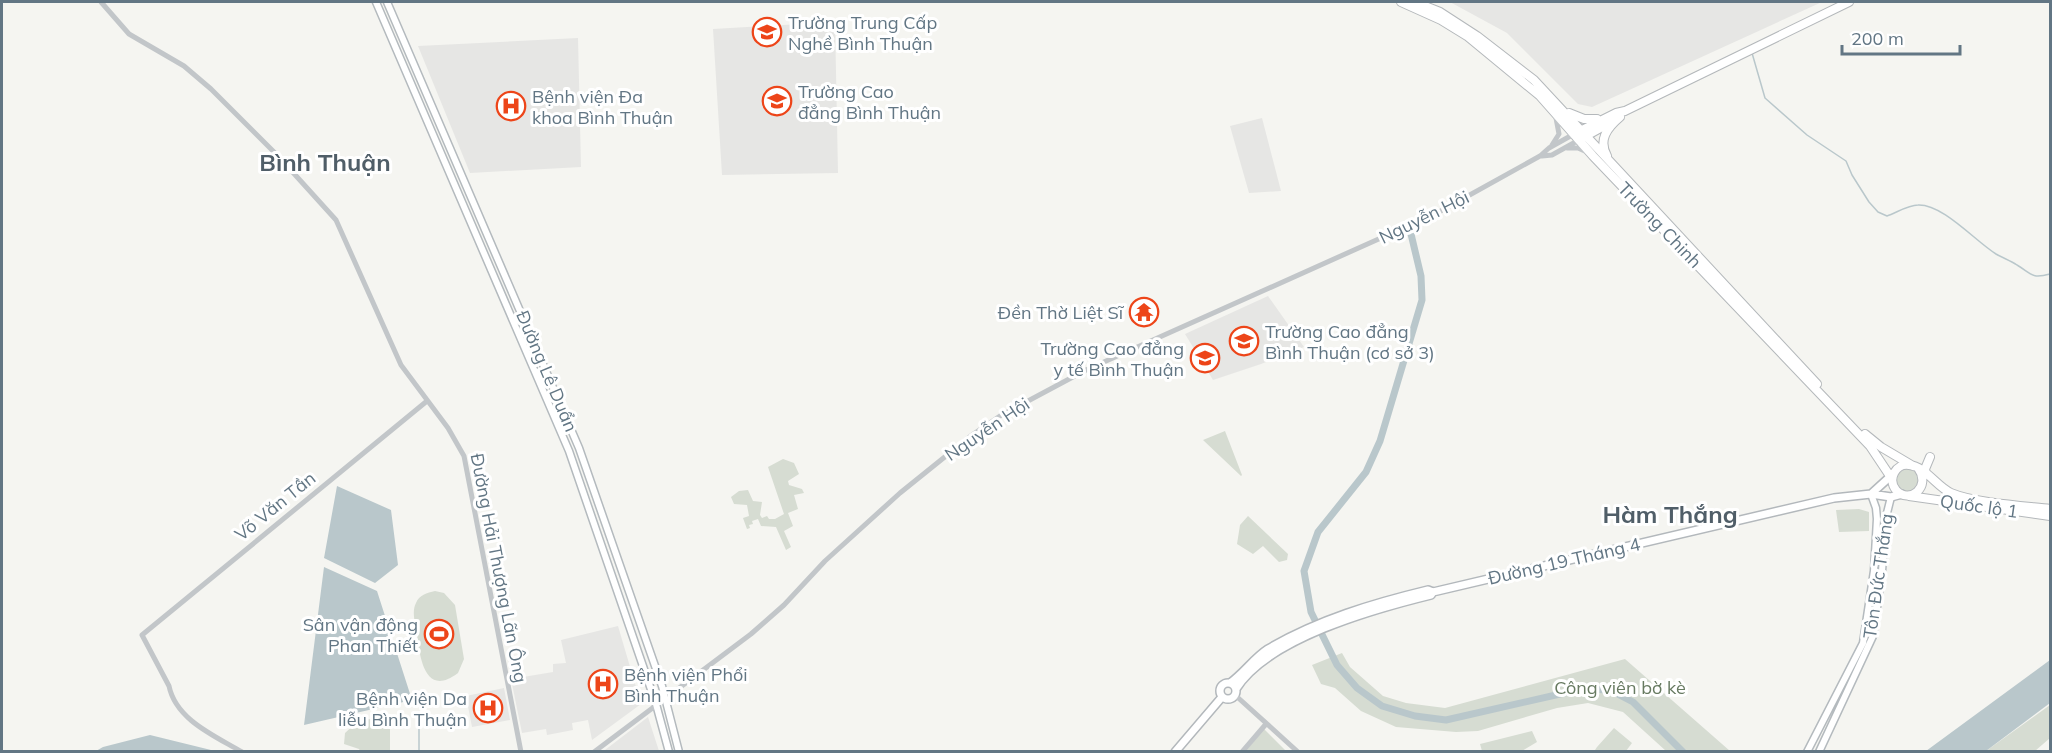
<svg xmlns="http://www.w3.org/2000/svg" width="2052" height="753" font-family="Mulish,sans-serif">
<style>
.built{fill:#e6e6e4}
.green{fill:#d6dcd2}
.water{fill:#b9c7cb}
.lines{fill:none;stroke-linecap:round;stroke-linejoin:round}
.stream{stroke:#b9c7cb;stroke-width:1.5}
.river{stroke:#b9c7cb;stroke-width:7}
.secondary-casing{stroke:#b4babe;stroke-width:9}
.primary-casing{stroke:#b3b8bc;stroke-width:10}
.trunk-casing{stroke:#b4b8bb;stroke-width:10}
.tertiary{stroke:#c2c6c9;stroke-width:5}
.secondary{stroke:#fff;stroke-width:6}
.primary{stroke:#fff;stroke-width:7}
.trunk{stroke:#fff;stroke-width:8}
.labels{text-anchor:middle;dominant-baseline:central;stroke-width:6;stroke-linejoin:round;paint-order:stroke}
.poi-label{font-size:18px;fill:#627684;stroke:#fff;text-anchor:start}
.street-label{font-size:18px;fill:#627684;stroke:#fff}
.park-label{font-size:18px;fill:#677a61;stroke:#fff}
.district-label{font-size:24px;font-weight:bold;fill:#505e68;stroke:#fff}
</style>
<rect width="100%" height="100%" fill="#f5f5f1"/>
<path class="built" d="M1450,2H1822L1592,107L1578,104L1507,33Z
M835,22L838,173L722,175L713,29Z
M578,38L581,167L470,173L418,46Z
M1262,118L1281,191L1249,193L1230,126Z
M1268,296L1304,347L1261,364L1213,380L1185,334Z
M618,626L641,704L592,740L588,720L572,723L573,730L547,735L546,729L522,733L511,679L553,672V664L566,663L561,640Z
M504,688L510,720L472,727L466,696Z
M648,717L659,751H606L605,750Z"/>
<path class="green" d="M1225,431L1242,475L1241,476L1203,440Z
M783,459L794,463L799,474L788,481L789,485L802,489L804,493L794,495L798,509L788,513L793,526L784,531L791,547L786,550L776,527L761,526L758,519L752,521L753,524L749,525L750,528L747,529L743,518L749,516L747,505L734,504L731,497L739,491L748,490L753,501L762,502L760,515L762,518L767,516L769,519H775L784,514L768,467Z
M1895 480a12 12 0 1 1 24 0a12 12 0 1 1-24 0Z
M1859,509L1869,512V531L1839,532L1836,510Z
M1248,516L1288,554L1287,560L1279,562L1263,546L1253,554L1237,544L1240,525Z
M435,591L444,593L455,605L464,659L458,673C425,698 420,658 417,635C416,626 411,612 416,603C419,595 427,593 435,591Z
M1342,653L1350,667L1383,696L1406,703L1445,708L1625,659L1730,751H1666L1623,712L1588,703L1557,708L1478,731L1456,732L1396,727L1361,711L1335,688L1321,684L1312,665Z
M2050,705V738L2035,751H1986Z
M372,719L378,727L390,726V751H360L359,749L344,744L345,733L359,720Z
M1614,728L1632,743L1626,751H1597L1595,750L1597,747Z
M1264,729L1286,751L1245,752Z
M1532,731L1537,742L1522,751H1482L1480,744Z"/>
<path class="water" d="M337,486L391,510L398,565L375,583L324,558Z
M324,567L377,591L412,700L304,725Z
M2050,660V703L1986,751H1926Z
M150,735L211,750L214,751H96L103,747Z"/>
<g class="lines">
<path class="stream" d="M1752,53L1765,98L1807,135L1846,161L1852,175L1869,202L1878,212L1887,216C1896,213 1908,205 1918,205C1943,204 1975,241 1996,254C2003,258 2011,261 2017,265C2032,274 2031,279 2050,274
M419,752V721L422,714"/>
<path class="river" d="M1411,234L1421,276L1422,300L1380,441L1366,472L1318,532L1304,571L1311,612L1337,665L1357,688L1382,706L1415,716L1446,720L1582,689L1610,690L1633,702L1683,752"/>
<g class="secondary-casing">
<path id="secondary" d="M376,2L569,451L656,704L669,752
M387,2L579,448L662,686L679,752
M1807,752L1863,643L1874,571L1877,519L1876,508L1871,494
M1819,752L1873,636L1882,571L1886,517L1891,497"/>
</g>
<g class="primary-casing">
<path id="primary" d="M1871,494L1893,474
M1220 691a8 8 0 1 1 16 0a8 8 0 1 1-16 0Z
M1230,683C1244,673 1254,658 1268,649C1317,620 1374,603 1428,590L1433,592
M1236,689C1268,638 1374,609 1431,595L1433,592L1834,498L1871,494L1891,497L1902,494
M1175,752L1222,697"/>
</g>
<g class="trunk-casing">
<path id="trunk" d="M1401,2L1441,20L1467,36L1540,96L1593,156L1870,446L1892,479
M1415,2L1440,12L1477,36L1534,80L1817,384
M1569,113L1584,119H1597
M1578,132L1616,113L1625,111L1849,2
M1584,137L1613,121
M1607,156C1598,140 1607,128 1620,117
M1865,434L1881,447L1913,466
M1918,468C1932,487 1909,505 1896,490C1887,479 1896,463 1909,465C1925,466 1937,487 1951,493C1975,503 2023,506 2050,509
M1926,474L1925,469L1930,457
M1909,496L2050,516"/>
</g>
<path class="tertiary" d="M101,2L129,34L184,66L211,89L279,157L336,220L401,365L448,428L464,456L521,752
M1552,145L1559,134L1556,118
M1567,148H1578L1587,152
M1542,156L1552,155L1579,140
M1235,695L1298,752
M242,752C215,736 176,720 169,686L142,635L427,401
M594,752L751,634L784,605L825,561L900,493L972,435L1000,416L1086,370L1439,212L1540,156L1549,148L1574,134
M1242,752L1266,724"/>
<use href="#secondary" class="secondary"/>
<use href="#primary" class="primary"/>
<use href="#trunk" class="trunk"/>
</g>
<defs>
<g id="university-ring" transform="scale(1.5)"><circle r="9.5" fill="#fff" stroke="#ed4519" stroke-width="1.5"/><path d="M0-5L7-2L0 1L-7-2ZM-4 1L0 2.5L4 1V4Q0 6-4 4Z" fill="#ed4519"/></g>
<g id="hospital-ring" transform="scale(1.5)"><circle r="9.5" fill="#fff" stroke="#ed4519" stroke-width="1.5"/><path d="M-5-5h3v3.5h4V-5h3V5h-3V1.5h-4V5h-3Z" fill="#ed4519"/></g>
<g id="temple-ring" transform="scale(1.5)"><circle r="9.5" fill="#fff" stroke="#ed4519" stroke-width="1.5"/><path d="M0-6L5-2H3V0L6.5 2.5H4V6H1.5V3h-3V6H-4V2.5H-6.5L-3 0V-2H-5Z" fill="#ed4519"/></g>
<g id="stadium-ring" transform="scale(1.5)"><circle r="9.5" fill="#fff" stroke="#ed4519" stroke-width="1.5"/><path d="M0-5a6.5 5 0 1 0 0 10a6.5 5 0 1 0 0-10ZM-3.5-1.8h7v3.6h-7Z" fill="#ed4519"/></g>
</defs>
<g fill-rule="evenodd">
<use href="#university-ring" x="767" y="32"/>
<use href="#university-ring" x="777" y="101"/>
<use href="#hospital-ring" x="511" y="106"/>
<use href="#temple-ring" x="1144" y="312"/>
<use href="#university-ring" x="1244" y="341"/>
<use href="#university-ring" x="1205" y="358"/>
<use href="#stadium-ring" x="439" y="634"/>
<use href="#hospital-ring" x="603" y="684"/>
<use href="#hospital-ring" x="488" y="708"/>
</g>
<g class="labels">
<g class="poi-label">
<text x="788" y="22">Trường Trung Cấp<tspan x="788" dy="21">Nghề Bình Thuận</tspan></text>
<text x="798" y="91">Trường Cao<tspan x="798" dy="21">đẳng Bình Thuận</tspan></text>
<text x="532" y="96">Bệnh viện Đa<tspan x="532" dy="21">khoa Bình Thuận</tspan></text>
<text x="1123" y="312" text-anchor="end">Đền Thờ Liệt Sĩ</text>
<text x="1265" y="331">Trường Cao đẳng<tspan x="1265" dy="21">Bình Thuận (cơ sở 3)</tspan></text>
<text x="1184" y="348" text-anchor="end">Trường Cao đẳng<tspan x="1184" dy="21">y tế Bình Thuận</tspan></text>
<text x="418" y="624" text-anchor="end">Sân vận động<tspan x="418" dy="21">Phan Thiết</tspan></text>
<text x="624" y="674">Bệnh viện Phổi<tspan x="624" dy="21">Bình Thuận</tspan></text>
<text x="467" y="698" text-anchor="end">Bệnh viện Da<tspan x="467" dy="21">liễu Bình Thuận</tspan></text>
</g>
<g class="street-label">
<text transform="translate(1424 217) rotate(-26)">Nguyễn Hội</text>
<text transform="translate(1660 225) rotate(46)">Trường Chinh</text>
<text transform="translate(547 371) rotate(67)">Đường Lê Duẩn</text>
<text transform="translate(987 429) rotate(-34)">Nguyễn Hội</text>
<text transform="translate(275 506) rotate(-39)">Võ Văn Tần</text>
<text transform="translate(1979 506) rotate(8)">Quốc lộ 1</text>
<text transform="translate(1564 561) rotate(-13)">Đường 19 Tháng 4</text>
<text transform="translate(499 568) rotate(79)">Đường Hải Thượng Lãn Ông</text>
<text transform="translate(1878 576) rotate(-82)">Tôn Đức Thắng</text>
</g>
<g class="park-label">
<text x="1620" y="687">Công viên bờ kè</text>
</g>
<g class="district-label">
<text x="325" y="162">Bình Thuận</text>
<text x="1670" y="514">Hàm Thắng</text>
</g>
</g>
<rect width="2052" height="753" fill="none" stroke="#627684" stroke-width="6"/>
<path d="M1842 45v9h118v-9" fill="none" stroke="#627684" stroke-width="3"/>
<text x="1851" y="45" font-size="18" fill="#627684" stroke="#ffffff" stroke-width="4.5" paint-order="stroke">200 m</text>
</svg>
